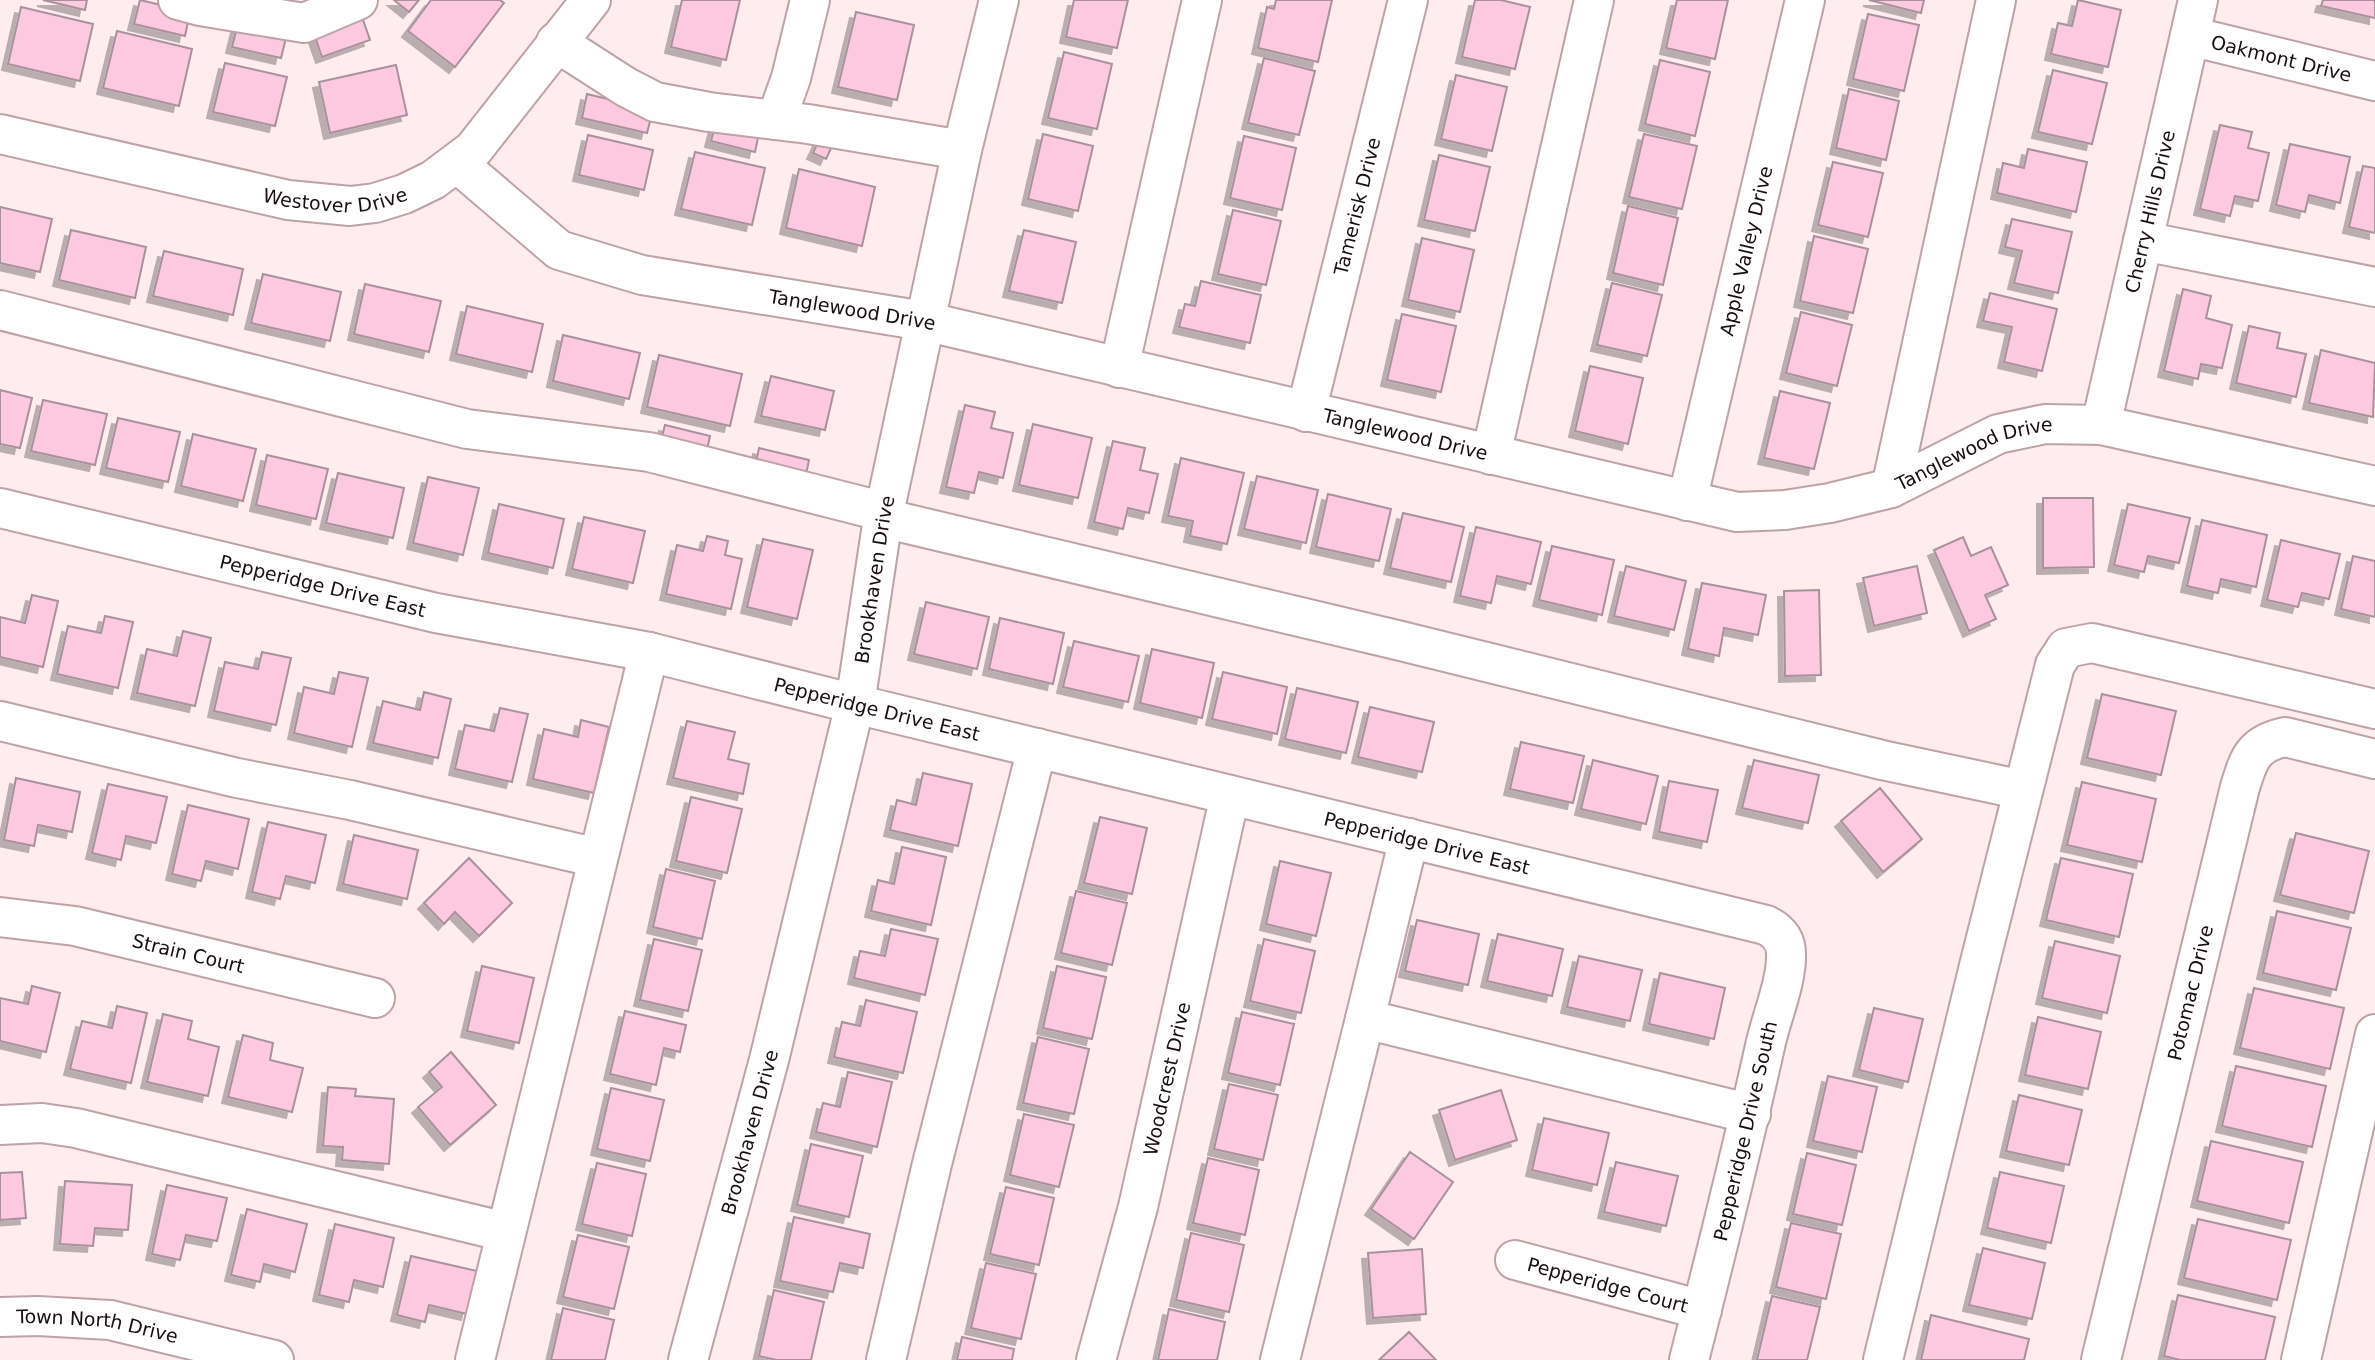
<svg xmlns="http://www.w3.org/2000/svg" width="2375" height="1360" font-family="'DejaVu Sans',sans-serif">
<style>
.building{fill:#fcc9e1;stroke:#a9919c;stroke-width:2;filter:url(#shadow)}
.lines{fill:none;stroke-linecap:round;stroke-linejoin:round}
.minor-casing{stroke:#bda2a6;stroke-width:42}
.minor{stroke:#fff;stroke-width:38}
.labels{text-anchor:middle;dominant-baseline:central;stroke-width:7;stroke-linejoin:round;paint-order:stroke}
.street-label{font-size:19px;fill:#180e10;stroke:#fff}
</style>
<defs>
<filter id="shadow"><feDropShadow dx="-6" dy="6" stdDeviation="0" flood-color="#0004"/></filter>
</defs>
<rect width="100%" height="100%" fill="#feecef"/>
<path class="building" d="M43,0H87L85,10Z
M140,0L190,12L185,36L134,24Z
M394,0H419L409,12Z
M431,0H500L504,3L455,67L408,31Z
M682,0H740L726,60L671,47Z
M1074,0H1128L1117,48L1066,37Z
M1276,0H1332L1318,62L1258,48L1267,7L1274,9Z
M1475,0H1501L1530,7L1515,69L1462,57Z
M1677,0H1728L1715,59L1666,48Z
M1869,0H1924L1921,13Z
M2078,0L2121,10L2108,67L2051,54L2058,23L2072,26Z
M2323,0H2375V18L2321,6Z
M21,7L93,24L80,81L8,64Z
M856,12L914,25L897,100L838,87Z
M1868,14L1919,25L1904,91L1853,79Z
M362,17L370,40L322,57L314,34Z
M238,23L287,34L281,58L232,47Z
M117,31L192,49L179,106L103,88Z
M1064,52L1112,64L1097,129L1048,118Z
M1264,58L1315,71L1299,135L1248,123Z
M1660,60L1710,72L1695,136L1645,124Z
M225,63L287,77L275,126L213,112Z
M396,65L407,115L330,133L319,82Z
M2053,70L2107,83L2092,144L2038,132Z
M1456,75L1507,87L1492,151L1441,139Z
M1849,89L1899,101L1886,160L1836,148Z
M587,94L653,110L647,133L582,118Z
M717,118L760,128L755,152L711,141Z
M2220,125L2252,132L2248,148L2269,153L2258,201L2235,196L2230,216L2200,209Z
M1043,134L1093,146L1078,211L1028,199Z
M1644,134L1697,146L1682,209L1629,197Z
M588,135L653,150L644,190L579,175Z
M821,136L834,142L826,159L813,153Z
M1244,136L1296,148L1282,210L1230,198Z
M2290,144L2350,157L2340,203L2309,195L2305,212L2276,205Z
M2028,149L2087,162L2076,212L1997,193L2003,163L2024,168Z
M695,152L765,168L752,225L681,209Z
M1439,155L1490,167L1475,231L1424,220Z
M1833,162L1883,173L1868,237L1818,225Z
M2363,166L2375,168V233L2349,227Z
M799,169L875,187L862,246L786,228Z
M1628,206L1678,218L1663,285L1613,273Z
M0,207L52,219L40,272L0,263Z
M1233,210L1281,221L1266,285L1218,274Z
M2012,219L2072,232L2058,293L2014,283L2022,251L2005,247Z
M71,230L146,247L135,298L59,280Z
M1024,230L1076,242L1062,303L1009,291Z
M1814,236L1868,249L1853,313L1800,301Z
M1422,238L1474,250L1460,312L1408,300Z
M164,251L243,269L233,315L153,296Z
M263,274L341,292L330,341L251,323Z
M1201,281L1261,295L1250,343L1179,327L1185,304L1195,306Z
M1612,283L1662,295L1647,356L1597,345Z
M365,284L441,301L429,352L354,334Z
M2183,289L2211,296L2206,318L2232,325L2222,368L2201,364L2198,379L2164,371Z
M1990,293L2057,309L2042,371L2004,362L2012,327L1983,321Z
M467,306L543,324L532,372L456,354Z
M1801,312L1852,325L1837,386L1786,373Z
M1402,314L1456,326L1441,392L1387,380Z
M2249,326L2280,333L2277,348L2306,354L2296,397L2236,383Z
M563,335L640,353L629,399L553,381Z
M2321,350L2375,363L2373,417L2309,403Z
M659,355L742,374L730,426L647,407Z
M1590,366L1643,378L1628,444L1575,431Z
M771,376L834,391L825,430L761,416Z
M0,390L32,398L20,448L0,444Z
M1780,391L1830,403L1814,469L1764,458Z
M43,400L107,414L95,465L31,451Z
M965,405L995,412L991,428L1013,433L1003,478L979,472L974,493L946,487Z
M118,418L180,432L168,482L106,468Z
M1033,424L1092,438L1078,498L1019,485Z
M665,425L710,436L706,454L660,444Z
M193,434L256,449L243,501L181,486Z
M1113,441L1145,448L1140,470L1158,474L1149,513L1128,508L1123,529L1094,522Z
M759,448L809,460L804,484L754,472Z
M267,455L328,469L316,519L256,505Z
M1181,458L1244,473L1227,544L1190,536L1193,521L1168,516Z
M338,473L404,488L393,538L326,523Z
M1257,476L1318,490L1306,543L1244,529Z
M428,477L479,488L463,555L413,543Z
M1328,494L1391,509L1379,561L1316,547Z
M2043,498H2093L2094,567L2043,568Z
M499,504L564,519L553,568L488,553Z
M2128,504L2190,518L2179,563L2148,556L2144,572L2114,565Z
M1403,513L1464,527L1451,582L1390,568Z
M584,517L645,531L633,583L572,569Z
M2202,520L2267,535L2256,587L2221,579L2218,593L2187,586Z
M1476,527L1541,542L1531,584L1497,576L1491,603L1460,596Z
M707,536L728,541L725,555L742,559L731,609L666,594L677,545L703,551Z
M1963,537L1971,556L1991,547L2008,585L1985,595L1996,619L1969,631L1934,550Z
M763,539L813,550L797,619L747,607Z
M2281,540L2340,554L2329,599L2302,593L2298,607L2267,600Z
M1552,546L1614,560L1602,615L1539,600Z
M2353,556L2375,561V617L2341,609Z
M1626,566L1686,581L1674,630L1614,616Z
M1917,566L1927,613L1874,626L1863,578Z
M1702,583L1766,595L1758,635L1724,628L1719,656L1688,649Z
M1819,590L1821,675L1785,676L1784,591Z
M32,595L58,601L43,667L0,657V617L25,623Z
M926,602L989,617L977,669L914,654Z
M105,616L133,622L118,688L57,674L68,626L101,633Z
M1000,618L1064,633L1053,684L989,669Z
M183,631L211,638L195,706L137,693L147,649L177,656Z
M1074,641L1139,656L1128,702L1063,687Z
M1152,649L1214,663L1202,718L1140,703Z
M262,652L291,658L276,725L214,711L225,662L258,669Z
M339,672L368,678L352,747L294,733L304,687L334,694Z
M1223,672L1287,687L1277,734L1212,719Z
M1297,688L1358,702L1346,753L1285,739Z
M424,692L451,699L438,758L373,743L383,701L420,710Z
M2102,694L2176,711L2161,775L2087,758Z
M1370,707L1434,722L1422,772L1358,757Z
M500,708L528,714L512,782L455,769L465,725L494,731Z
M581,720L609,727L594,793L533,779L544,729L578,737Z
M687,721L735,732L728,759L749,764L743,794L673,778Z
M1521,742L1584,756L1573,803L1510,789Z
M1593,760L1658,776L1646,824L1581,809Z
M1754,760L1819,775L1808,823L1742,808Z
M923,773L972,784L958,846L890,830L897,800L916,805Z
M16,778L80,792L72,832L38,825L34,846L4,840Z
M1669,781L1718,790L1707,842L1659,832Z
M2082,782L2156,799L2142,862L2067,845Z
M108,784L167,797L156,843L126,836L121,860L92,853Z
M1880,788L1922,839L1883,872L1841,821Z
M691,797L742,809L727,873L676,861Z
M188,805L249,819L238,869L206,861L201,881L172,874Z
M1100,817L1147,828L1132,894L1084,883Z
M268,822L326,835L315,883L286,876L280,899L252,892Z
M2296,833L2369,851L2354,913L2280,895Z
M354,835L418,850L407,899L343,884Z
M902,847L946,857L931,925L871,911L878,880L894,884Z
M469,858L512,903L479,936L455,912L444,924L424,903Z
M2061,858L2133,874L2119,937L2046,920Z
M1280,861L1331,873L1316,936L1266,924Z
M666,869L715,881L702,939L653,927Z
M1076,891L1127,903L1112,965L1061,953Z
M2277,911L2351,928L2336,990L2263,973Z
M1417,920L1479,934L1468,985L1405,971Z
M891,929L938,939L925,995L854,978L860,951L885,956Z
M1498,934L1563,949L1552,996L1487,981Z
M654,939L702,950L688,1011L640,1000Z
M1264,939L1315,951L1301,1013L1250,1001Z
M2055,941L2120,956L2107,1013L2042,998Z
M1579,956L1642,970L1630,1021L1567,1007Z
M482,966L534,978L519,1043L467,1031Z
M1057,966L1106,977L1092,1039L1043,1028Z
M1660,973L1725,988L1714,1039L1649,1024Z
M32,986L60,993L46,1052L0,1041V998L28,1004Z
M2254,988L2344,1008L2330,1069L2240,1048Z
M866,1000L917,1012L903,1073L834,1057L842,1022L860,1026Z
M117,1006L147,1013L131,1083L70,1069L82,1021L112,1028Z
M1874,1008L1923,1019L1908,1082L1859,1070Z
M625,1011L686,1025L680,1052L664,1048L656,1085L610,1074Z
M1242,1012L1294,1024L1280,1085L1228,1073Z
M163,1014L192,1021L188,1039L219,1047L208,1096L147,1082Z
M2038,1017L2101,1032L2088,1089L2025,1075Z
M243,1035L273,1043L270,1060L303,1068L292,1112L228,1097Z
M1038,1037L1089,1049L1074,1114L1023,1103Z
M451,1052L496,1105L450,1145L418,1107L442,1087L429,1072Z
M2236,1066L2326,1086L2312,1147L2222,1126Z
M848,1072L892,1082L877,1147L816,1132L823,1103L840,1107Z
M1828,1076L1877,1087L1862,1152L1813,1141Z
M1229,1084L1278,1095L1263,1160L1214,1149Z
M328,1087L356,1089L355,1096L394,1099L389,1164L342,1160L343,1147L323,1146Z
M611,1088L664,1100L650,1161L597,1149Z
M1501,1090L1517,1140L1455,1160L1439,1110Z
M2019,1095L2082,1110L2069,1165L2006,1151Z
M1024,1114L1074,1125L1059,1187L1010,1175Z
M1544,1118L1609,1133L1597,1185L1532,1170Z
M2211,1141L2303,1162L2289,1223L2197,1201Z
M811,1144L863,1156L849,1217L797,1205Z
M1410,1152L1453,1182L1414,1239L1371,1209Z
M1807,1153L1856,1165L1842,1225L1793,1214Z
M1208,1158L1259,1170L1245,1235L1193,1223Z
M1616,1162L1678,1176L1666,1226L1604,1212Z
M597,1163L646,1174L632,1236L582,1224Z
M22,1172L26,1218L0,1220V1173Z
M2000,1172L2064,1186L2051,1243L1987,1228Z
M65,1181L132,1185L128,1230L95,1228L93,1246L60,1244Z
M167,1185L227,1198L217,1241L186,1235L180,1260L152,1254Z
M1006,1187L1054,1198L1039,1265L990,1254Z
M247,1209L307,1224L295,1272L264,1264L260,1282L231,1275Z
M794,1217L870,1234L863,1268L840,1263L833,1292L780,1281Z
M2198,1219L2291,1240L2277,1300L2184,1278Z
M1791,1223L1841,1234L1826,1299L1776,1287Z
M335,1224L394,1238L383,1287L354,1280L349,1302L319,1295Z
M1191,1233L1244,1245L1229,1312L1176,1300Z
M578,1235L629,1247L614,1309L563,1297Z
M1983,1248L2045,1263L2032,1319L1969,1305Z
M1422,1249L1426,1314L1373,1318L1368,1253Z
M411,1256L477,1271L467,1314L429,1305L425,1322L397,1315Z
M986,1263L1036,1274L1021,1339L971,1328Z
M774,1290L824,1302L811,1360H777L759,1356Z
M2178,1295L2275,1317L2265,1360H2180L2164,1356Z
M1772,1296L1820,1307L1807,1360H1757Z
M563,1308L614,1320L605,1360H551Z
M1169,1309L1225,1322L1217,1360H1158Z
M1931,1315L2029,1339L2024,1360H1921Z
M1409,1332L1436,1360H1379Z
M962,1337L1014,1349L1012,1360H957Z"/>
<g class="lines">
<g class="minor-casing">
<g id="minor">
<path d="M178,0L200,6L304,23L358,0"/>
<path id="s1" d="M2190,36L2375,81"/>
<path d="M556,42L626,87L655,102L709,112L808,124L962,150"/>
<path d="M776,120L791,78L810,0"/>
<path id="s2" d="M0,134L288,200L350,206L375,203L404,194L433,180L473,150L591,0"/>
<path id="s3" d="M457,163L559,250L642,275L924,321L1737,512L1785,510L1830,503L1891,488L1998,434L2045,424L2101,425L2375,486"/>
<path d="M2143,241L2375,287"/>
<path d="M0,310L467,429L649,452L885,512"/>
<path d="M1119,368L1202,0"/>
<path id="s4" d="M1306,412L1408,0"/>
<path id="s5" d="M2101,425L2198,0"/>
<path d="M1491,455L1594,0"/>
<path d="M1891,488L1996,0"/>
<path id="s6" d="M1687,501L1805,0"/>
<path id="s7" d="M0,508L436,613L649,652L855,704L1766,925C1778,931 1786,940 1786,954C1787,980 1772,1016 1766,1042C1742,1149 1716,1254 1689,1360"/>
<path d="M883,518L1401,641L1882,760L2023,790"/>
<path d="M0,721L237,778L350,800L598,858"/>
<path d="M1409,838L1365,1019L1751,1114"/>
<path id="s8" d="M0,917L75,926L375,998"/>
<path d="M0,1125L42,1123L76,1128L506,1232"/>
<path id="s9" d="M1515,1260L1702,1310"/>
<path id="s10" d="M0,1317L38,1316L110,1320L274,1360"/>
<path d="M475,1360L649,652"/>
<path id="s11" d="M688,1360L769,1060L855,704L883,518L962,150L999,0"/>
<path d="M886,1360L931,1168L1037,748"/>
<path id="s12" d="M1096,1360L1138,1207L1230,795"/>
<path d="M1280,1360L1365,1019"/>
<path d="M1883,1360L1980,962L2055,665L2066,648L2092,643L2375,709"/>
<path id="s13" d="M2101,1360L2240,787C2249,758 2253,744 2285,737L2375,759"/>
<path d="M2301,1360L2375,1034"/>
</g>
</g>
<use href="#minor" class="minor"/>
</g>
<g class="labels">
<g class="street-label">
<text stroke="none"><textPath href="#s1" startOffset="94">Oakmont Drive</textPath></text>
<text stroke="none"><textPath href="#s2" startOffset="343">Westover Drive</textPath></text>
<text stroke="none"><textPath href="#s4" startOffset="212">Tamerisk Drive</textPath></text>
<text stroke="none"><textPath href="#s5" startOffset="219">Cherry Hills Drive</textPath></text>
<text stroke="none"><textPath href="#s6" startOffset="257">Apple Valley Drive</textPath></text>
<text stroke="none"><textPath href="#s3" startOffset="434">Tanglewood Drive</textPath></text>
<text stroke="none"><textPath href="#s3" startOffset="1001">Tanglewood Drive</textPath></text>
<text stroke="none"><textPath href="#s3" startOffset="1589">Tanglewood Drive</textPath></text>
<text stroke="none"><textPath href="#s11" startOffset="803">Brookhaven Drive</textPath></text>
<text stroke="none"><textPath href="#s7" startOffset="332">Pepperidge Drive East</textPath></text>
<text stroke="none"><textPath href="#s7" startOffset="900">Pepperidge Drive East</textPath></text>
<text stroke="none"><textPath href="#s7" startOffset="1466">Pepperidge Drive East</textPath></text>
<text stroke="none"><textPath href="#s8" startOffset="192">Strain Court</textPath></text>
<text stroke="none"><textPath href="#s13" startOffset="378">Potomac Drive</textPath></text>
<text stroke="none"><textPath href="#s12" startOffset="290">Woodcrest Drive</textPath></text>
<text transform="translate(1745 1131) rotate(-77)">Pepperidge Drive South</text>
<text stroke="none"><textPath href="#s11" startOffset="236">Brookhaven Drive</textPath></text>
<text stroke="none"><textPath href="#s9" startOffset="96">Pepperidge Court</textPath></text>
<text stroke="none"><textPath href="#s10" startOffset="98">Town North Drive</textPath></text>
</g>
</g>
</svg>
